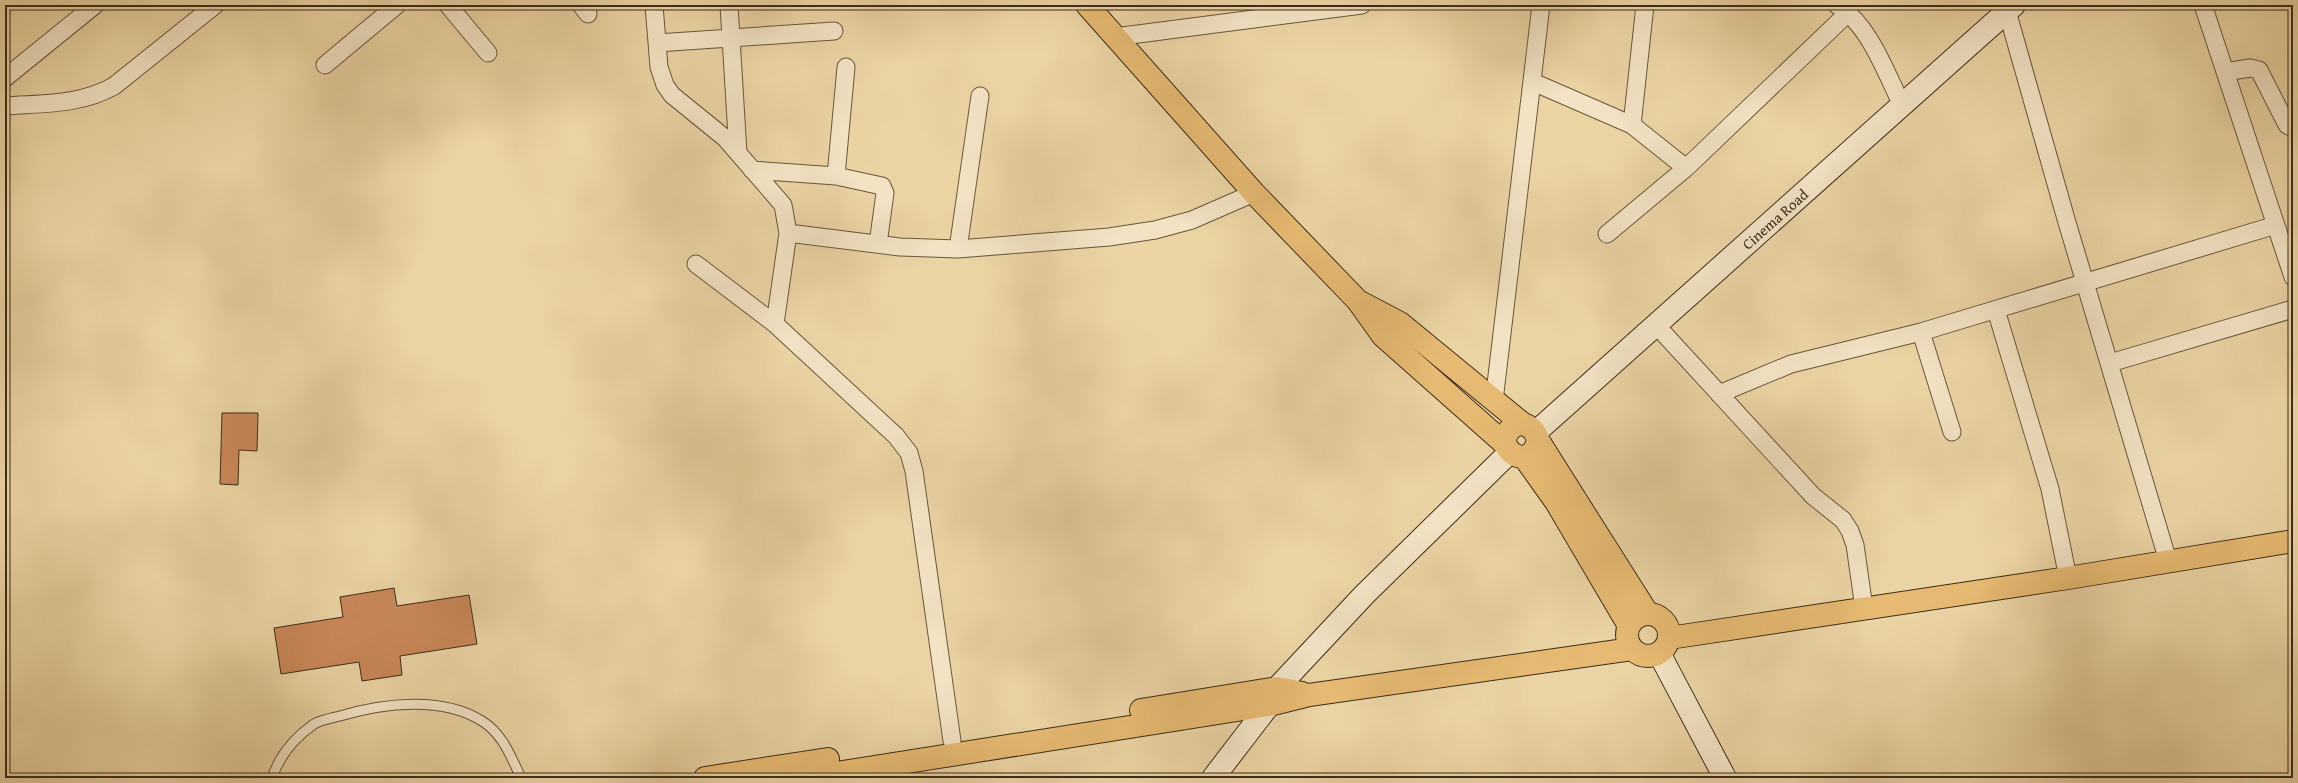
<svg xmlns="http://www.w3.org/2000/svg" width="2298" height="783" font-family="'Gentium Book Plus',serif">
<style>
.building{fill:#ca8859;stroke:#3d2c19}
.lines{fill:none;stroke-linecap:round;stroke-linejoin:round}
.lane-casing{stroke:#68563c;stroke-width:11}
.street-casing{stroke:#68563c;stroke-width:19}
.secondary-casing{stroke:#3d2c19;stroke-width:24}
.primary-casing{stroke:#3d2c19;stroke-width:24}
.highway-casing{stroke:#3d2c19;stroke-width:24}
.lane{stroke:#f2e3c4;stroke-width:9}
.street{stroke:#f2e3c4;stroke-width:17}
.secondary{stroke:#f2e3c4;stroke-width:22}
.primary{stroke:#e6ba72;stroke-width:22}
.highway{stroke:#e6ba72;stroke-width:22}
.labels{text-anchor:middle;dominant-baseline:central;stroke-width:3.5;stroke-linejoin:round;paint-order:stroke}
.street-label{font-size:15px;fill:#3d2c19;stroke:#f2e3c4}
</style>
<rect width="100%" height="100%" fill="#ebd4a4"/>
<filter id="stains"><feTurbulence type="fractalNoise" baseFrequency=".005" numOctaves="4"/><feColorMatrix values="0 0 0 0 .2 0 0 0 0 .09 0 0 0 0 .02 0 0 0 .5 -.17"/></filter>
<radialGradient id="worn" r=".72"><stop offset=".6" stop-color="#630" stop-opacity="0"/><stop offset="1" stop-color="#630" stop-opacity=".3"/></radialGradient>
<path class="building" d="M222,413H258L257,451L239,450L238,485L220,484Z
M394,588L397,606L469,595L477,644L400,656L402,675L362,681L359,662L281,674L274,628L343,617L340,597Z"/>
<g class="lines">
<g class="lane-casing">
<path id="lane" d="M272,778C280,754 294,738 314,724C321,720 332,718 340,716C384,703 442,696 482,721C503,734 511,757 521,778"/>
</g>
<g class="street-casing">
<path id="street" d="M448,5L488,53
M581,5L588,14
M654,5L659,67L665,85L672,95L725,138L783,205L788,233L775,324
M729,5L738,153
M1837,5C1869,24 1886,73 1902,105
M2203,5L2293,277
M2007,11L2066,219L2168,561
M1115,37L1362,5
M657,43L834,31
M325,65L397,5
M2225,72L2250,68L2259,70L2287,125L2293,128
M5,78L95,5
M1533,82L1632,125L1686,168
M5,106C44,103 80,105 114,86L215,5
M1632,125L1645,5
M752,170L836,176L882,186L885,193L878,244
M836,176L846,67
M788,233L900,247L958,249L1109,237L1155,230L1192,220L1254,193
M1607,234L1686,168L1849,12
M958,249L980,96
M696,264L775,324L896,436L909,453L914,471L952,741
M1996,310L2050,489L2068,578
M1656,325L1813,496L1843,520L1850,531L1855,545L1864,608
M1921,332L1952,432
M2110,363L2293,309
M1719,394L1791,364L1921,332L2276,225
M1494,401L1541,5"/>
</g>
<g class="secondary-casing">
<g id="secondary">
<path id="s1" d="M1536,432L2014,5"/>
<path d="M1659,653L1725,778"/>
<path d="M1213,778L1269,705L1277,688L1364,595L1510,452"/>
</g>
</g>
<g class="primary-casing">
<path id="primary" d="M1141,710L1277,688L1302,693
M705,778L828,759
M805,778L1269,705L1309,695L1632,649"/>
</g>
<g class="highway-casing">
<path id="highway" d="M1087,5L1254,193L1358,301L1383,336L1506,445
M1362,303L1400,323L1523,424
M1538,440C1530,476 1488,445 1513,427C1524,419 1535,429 1538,440L1648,614
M1524,457L1556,502L1629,626
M1627 635a21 21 0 1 1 42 0a21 21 0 1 1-42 0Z
M1669,638L2068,578L2293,541"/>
</g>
<use href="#lane" class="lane"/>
<use href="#street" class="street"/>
<use href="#secondary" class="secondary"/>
<use href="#primary" class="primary"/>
<use href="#highway" class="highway"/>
</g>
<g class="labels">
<g class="street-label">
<text stroke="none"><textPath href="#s1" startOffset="320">Cinema Road</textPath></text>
</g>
</g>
<rect width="2298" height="783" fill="none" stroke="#ebd4a4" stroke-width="20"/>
<rect x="6" y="6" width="2286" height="771" fill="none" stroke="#3d2c19" stroke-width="2"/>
<rect x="10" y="10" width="2278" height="763" fill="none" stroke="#3d2c19"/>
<rect width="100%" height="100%" filter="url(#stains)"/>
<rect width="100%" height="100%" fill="url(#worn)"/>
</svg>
